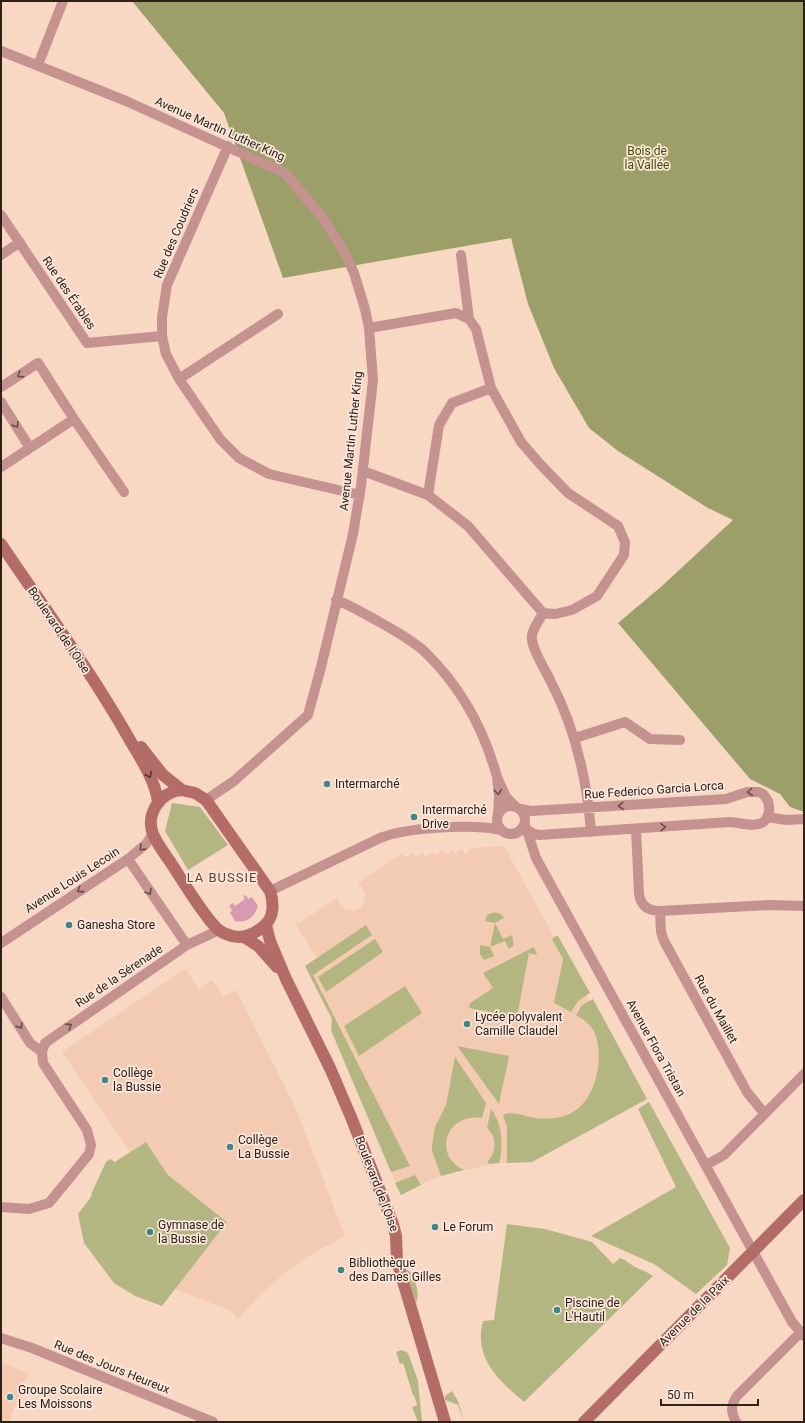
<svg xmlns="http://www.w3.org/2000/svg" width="805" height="1423" font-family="Roboto,sans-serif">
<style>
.built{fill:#f3cbb3}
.green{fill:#b4b682}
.forest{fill:#9d9f68}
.water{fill:#d69bb1}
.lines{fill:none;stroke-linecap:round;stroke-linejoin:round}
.street{stroke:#c4928f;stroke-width:10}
.secondary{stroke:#b46c68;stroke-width:12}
.oneway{stroke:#694e49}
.oneway2{stroke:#563831}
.poi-dot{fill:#3e8688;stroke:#fbe7db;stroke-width:1.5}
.labels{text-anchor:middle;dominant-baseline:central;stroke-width:3.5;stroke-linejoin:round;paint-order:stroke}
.street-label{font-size:12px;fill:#2d211a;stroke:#fbe7db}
.park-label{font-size:12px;fill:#4a4b04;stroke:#fbe7db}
.poi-label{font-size:12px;fill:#2d211a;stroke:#fbe7db;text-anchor:start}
.neighbourhood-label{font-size:13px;letter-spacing:1px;fill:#5f4433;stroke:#fbe7db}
</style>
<rect width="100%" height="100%" fill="#f8d7c3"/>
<path class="built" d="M504,846L644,1100L532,1162L497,1163L451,1173L430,1180L401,1195L331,1030L332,1019L305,966L317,958L305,939L306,936L303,937L296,925L337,898L341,906L346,910L353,911L360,908L364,903L365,895L363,889L358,883L402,853L405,858L412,853L415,857L422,853L425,857L433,852L436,855L442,851L445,855L452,850L455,854L462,849L465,854L472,848Z
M185,969L199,989L212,980L223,997L236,990L297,1111L345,1236L315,1252L286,1272L261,1294L238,1319L231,1311L175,1289L227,1221L168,1175L146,1142L130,1152L62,1052Z
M1,1362L28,1373L9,1422H1Z"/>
<path class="green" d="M172,803L200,807L228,845L188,870L165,831Z
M492,913C497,912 501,913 504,918L495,923L503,939L512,935L514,945L509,949L505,941L490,947L494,956L484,960L480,954V945L490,947L495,923L485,921L487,915Z
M366,925L372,935L313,975L410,1166L391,1172L331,1030L332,1019L305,966Z
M556,936H558L590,993L578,1001L571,1012L554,1003L563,959L552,939Z
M375,939L383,952L326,992L318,977Z
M534,947L537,955L529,953L517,1017L469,1008L470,1003L493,988L483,973Z
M405,986L422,1013L359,1056L344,1026Z
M593,999L647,1099L532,1162L507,1163V1127L503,1115C513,1110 525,1117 536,1118C546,1119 557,1119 567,1115C595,1105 605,1060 595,1034C592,1025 584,1020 576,1015L582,1005Z
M457,1046L509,1056L499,1104Z
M455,1057L486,1103L482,1118C446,1113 432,1155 464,1170L441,1176L432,1151V1146L435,1127L446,1105Z
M649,1102L730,1248L727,1265L696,1294L654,1264L591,1236L676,1187L638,1109Z
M491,1109C502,1124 504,1145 499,1163L489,1164L488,1161C497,1151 497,1137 487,1128Z
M146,1142L168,1175L227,1222L162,1306L135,1296L114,1283L84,1243L78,1214L91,1197L92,1192L106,1162L110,1159L115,1162Z
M415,1175L421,1185L401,1195L395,1183Z
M507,1224L545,1229L592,1242L613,1264L620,1258C627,1260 629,1264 635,1267C641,1270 646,1271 653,1276L524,1402C499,1381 473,1357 483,1321L494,1320Z
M406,1268C414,1273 421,1294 416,1303Z
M402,1350L408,1353L418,1381L422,1422H418L412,1407L417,1405L414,1395H413L403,1363L400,1364L396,1352Z
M452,1391L458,1401L464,1421L458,1405L445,1400V1396Z"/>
<path class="forest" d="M132,1H804V812L790,807L780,794L750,779L618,623L662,586L733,520L708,508L618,451L589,428L554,368L528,304L511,238L283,278L224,113Z"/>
<path class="water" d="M245,895L249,899L252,897L258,906C254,917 248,923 235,921L230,913L232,910L229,906L233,903L235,906L245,899L243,896Z"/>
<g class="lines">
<path class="street" d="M1,51L126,101L285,173L323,218L345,253L354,273L365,309L369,328L373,380L361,486L353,534L321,667L308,715L234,781L206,800
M38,65L63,1
M228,146L167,285L162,317V336L166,354L179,379L220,439L239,458L269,474L360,495
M1,215L87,343L162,336
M1,255L20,242
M461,255L469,319
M369,328L456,313L469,319L476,329L491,388L521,442L540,464L568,493L618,526L625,542L624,555L597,596L572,610L555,614L543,613
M179,379L278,314
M1,387L38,363L74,419
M1,402L30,448
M1,467L74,419L124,492
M363,471L428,495L468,526L543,613C540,619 533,628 532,635C530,647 545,669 550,680C575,727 587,779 591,832
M428,495L439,425L452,403L491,388
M336,600C350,605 363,613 376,620C393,630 411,639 425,652C461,687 484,729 497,777
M575,738L625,722L650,739L680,740
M497 820a14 14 0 1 1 28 0a14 14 0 1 1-28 0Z
M521,809L531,811L726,799L747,792H759L763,794C768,799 770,804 769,811C766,832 744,823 730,822L540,835L534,834L524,828
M498,815L499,796L497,777L506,797L516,807
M768,817L786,820L804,819
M525,825L536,858L542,869L792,1322L804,1336
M636,829L639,894C641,906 648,911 660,911L769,905L804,906
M128,859L187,945
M270,891L380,838C407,827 473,824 501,830
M660,911L661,932L664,941L747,1092L764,1113
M1,943L128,859L146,844L153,834
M1,997L30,1043L42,1052
M706,1165L724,1155L804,1074
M1,1207L29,1209L49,1203L89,1154L91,1145L87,1130L43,1063L42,1052L45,1043L187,945L219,930
M1,1338L32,1348L213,1422
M736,1422C731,1412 730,1406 737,1396L800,1333"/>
<path class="secondary" d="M1,544C45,609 92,673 131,742C142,761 155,780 158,802
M141,747L163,775L182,790
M182,790L195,793L206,800L270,891C274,903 274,917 265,925C254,935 241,941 226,934C220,932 216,928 212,923C197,905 184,883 171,863C165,854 157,844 153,834C145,814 161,791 182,790Z
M267,923L266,925L270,941L286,979L330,1068L351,1117L393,1224L396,1236L397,1261L445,1422
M244,937L258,946L277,967
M584,1422L804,1200"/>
</g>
<defs><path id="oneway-chevron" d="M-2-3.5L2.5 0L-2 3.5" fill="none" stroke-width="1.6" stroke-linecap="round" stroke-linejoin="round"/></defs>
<g class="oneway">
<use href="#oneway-chevron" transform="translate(20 375) rotate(147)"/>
<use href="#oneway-chevron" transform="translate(16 425) rotate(58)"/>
<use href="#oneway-chevron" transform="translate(498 792) rotate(85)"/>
<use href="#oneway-chevron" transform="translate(750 792) rotate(175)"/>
<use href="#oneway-chevron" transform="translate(621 806) rotate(176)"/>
<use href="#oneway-chevron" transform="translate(663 827) rotate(-4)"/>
<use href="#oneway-chevron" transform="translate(142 848) rotate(136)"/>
<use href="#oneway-chevron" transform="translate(80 890) rotate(147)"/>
<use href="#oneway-chevron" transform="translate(149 892) rotate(57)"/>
<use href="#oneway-chevron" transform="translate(20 1026) rotate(58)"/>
<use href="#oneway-chevron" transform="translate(69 1026) rotate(-33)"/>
</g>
<use class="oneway2" href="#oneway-chevron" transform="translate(149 775) rotate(63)"/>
<g class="poi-dot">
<circle cx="327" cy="784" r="4"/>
<circle cx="414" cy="817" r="4"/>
<circle cx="69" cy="925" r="4"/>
<circle cx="467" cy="1024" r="4"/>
<circle cx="105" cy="1080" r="4"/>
<circle cx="230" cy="1147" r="4"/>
<circle cx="435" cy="1227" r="4"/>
<circle cx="150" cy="1232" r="4"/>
<circle cx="341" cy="1270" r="4"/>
<circle cx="557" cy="1310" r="4"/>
<circle cx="10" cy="1397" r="4"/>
</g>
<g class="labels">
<g class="street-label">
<text transform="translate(220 129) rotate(24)">Avenue Martin Luther King</text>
<text transform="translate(176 233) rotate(-67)">Rue des Coudriers</text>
<text transform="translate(69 293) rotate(56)">Rue des Érables</text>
<text transform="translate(351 441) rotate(-84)">Avenue Martin Luther King</text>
<text transform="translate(59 630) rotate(56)">Boulevard de l'Oise</text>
<text transform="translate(654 790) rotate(-4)">Rue Federico Garcia Lorca</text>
<text transform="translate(72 880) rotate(-33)">Avenue Louis Lecoin</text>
<text transform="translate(119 976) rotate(-34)">Rue de la Sérenade</text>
<text transform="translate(716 1009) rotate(61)">Rue du Maillet</text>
<text transform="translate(656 1048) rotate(61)">Avenue Flora Tristan</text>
<text transform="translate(377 1184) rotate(69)">Boulevard de l'Oise</text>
<text transform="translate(694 1311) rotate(-45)">Avenue de la Paix</text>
<text transform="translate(112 1367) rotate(22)">Rue des Jours Heureux</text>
</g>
<g class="park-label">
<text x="647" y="151">Bois de<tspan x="647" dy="14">la Vallée</tspan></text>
</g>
<g class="poi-label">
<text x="335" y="784">Intermarché</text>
<text x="422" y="810">Intermarché<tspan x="422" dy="14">Drive</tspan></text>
<text x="77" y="925">Ganesha Store</text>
<text x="475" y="1017">Lycée polyvalent<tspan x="475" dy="14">Camille Claudel</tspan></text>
<text x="113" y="1073">Collège<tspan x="113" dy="14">la Bussie</tspan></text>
<text x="238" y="1140">Collège<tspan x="238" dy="14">La Bussie</tspan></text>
<text x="158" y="1225">Gymnase de<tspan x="158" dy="14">la Bussie</tspan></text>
<text x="443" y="1227">Le Forum</text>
<text x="349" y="1263">Bibliothèque<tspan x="349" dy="14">des Dames Gilles</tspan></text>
<text x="565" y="1303">Piscine de<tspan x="565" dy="14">L'Hautil</tspan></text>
<text x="18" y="1390">Groupe Scolaire<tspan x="18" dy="14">Les Moissons</tspan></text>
</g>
<g class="neighbourhood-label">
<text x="222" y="877">LA BUSSIE</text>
</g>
</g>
<rect width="805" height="1423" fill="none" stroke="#2d211a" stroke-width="4"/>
<path d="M661 1399v6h97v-6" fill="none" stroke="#2d211a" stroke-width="2"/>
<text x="667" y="1399" font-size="12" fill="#2d211a" stroke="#fbe7db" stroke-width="3" paint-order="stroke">50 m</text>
</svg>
